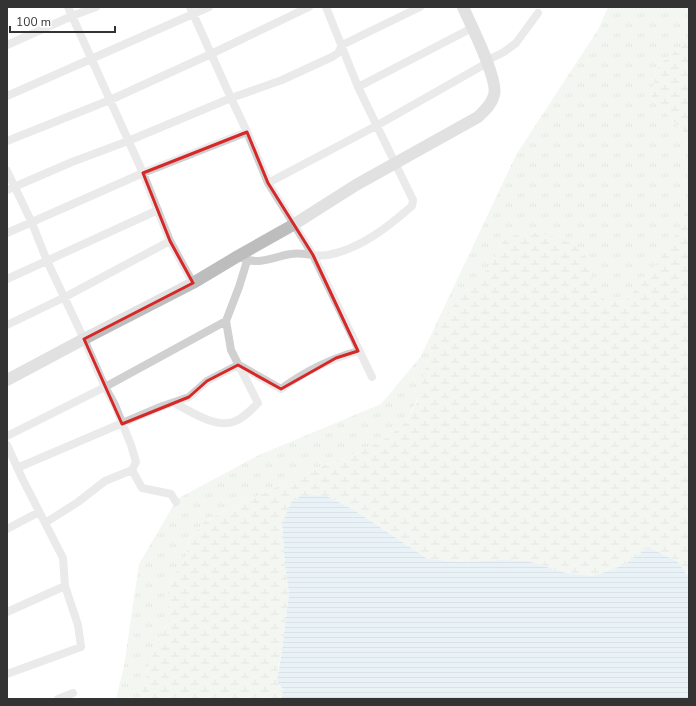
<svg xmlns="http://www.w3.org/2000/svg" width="696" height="706" font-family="'Nunito Sans',sans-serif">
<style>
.grass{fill:url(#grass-tufts)}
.wetland{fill:url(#wetland-marsh)}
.water{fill:url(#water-rules)}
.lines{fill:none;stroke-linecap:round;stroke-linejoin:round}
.street{stroke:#d0d0d0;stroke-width:8}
.secondary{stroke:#bdbdbd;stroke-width:12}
.marked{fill:none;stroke:#d62828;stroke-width:3;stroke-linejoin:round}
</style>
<defs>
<pattern id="grass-tufts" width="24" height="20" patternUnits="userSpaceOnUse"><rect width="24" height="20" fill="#e6ecdf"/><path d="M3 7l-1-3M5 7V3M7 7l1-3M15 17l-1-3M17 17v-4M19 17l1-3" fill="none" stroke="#c6cbc0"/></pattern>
<pattern id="wetland-marsh" width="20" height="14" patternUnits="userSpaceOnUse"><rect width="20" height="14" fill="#e6ecdf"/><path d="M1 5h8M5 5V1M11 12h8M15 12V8" fill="none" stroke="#c6cbc0"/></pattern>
<pattern id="water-rules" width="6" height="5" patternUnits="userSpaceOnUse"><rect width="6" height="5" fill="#cfe2ee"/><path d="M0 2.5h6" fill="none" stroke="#b2c2cd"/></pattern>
</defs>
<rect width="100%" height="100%" fill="#fff"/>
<path class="grass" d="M610,7H689V39L658,66L651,97L689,138C689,158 691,181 689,200C685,235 649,274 626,300L608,303L598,292L502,242L493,263L463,294L416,402L406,422L388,437L359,452L319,467L205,521L190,538L185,560L168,584V623L154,649L139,699H116L124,666L139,564L177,499L259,455L381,404L421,356L516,155L599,28L607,9Z"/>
<path class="wetland" d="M689,39V138L651,97L658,66Z
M689,200V577L677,561L648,547L624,565L593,576L566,573L528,561L502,560L462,562L428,559L354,510L328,496L282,523L285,566L289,593L282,650L278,670L283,689L281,699H139L154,649L168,623V584L185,560L190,538L205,521L319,467L359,452L388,437L406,422L417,402L436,328L463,294L493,263L502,242L522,231L549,235L571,243L585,255L598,292L608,303L626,300C653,269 679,241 689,200Z"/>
<path class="water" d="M302,495L327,496L354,510L428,559L462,562L502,560L528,561L566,573L593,576L624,565L648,547L677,561L689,577V699H281L283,689L277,681L282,650L289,593L285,566L282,523L291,503Z"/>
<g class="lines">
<path class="street" d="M68,7L143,173L170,241L193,283
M190,7L231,98L247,132L268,183L313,255L372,377
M7,45L72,16L96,7
M486,61L504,52L516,43L538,13
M358,87L472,28
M7,96L209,7
M7,141L110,100L211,54L309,7
M7,171L32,223L47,261L84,339L105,387L115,405L131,445L136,462L132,470L142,488L171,494L176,502
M268,183L376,126L487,63
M7,190L72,162L128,141L231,98L282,80L332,57L338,53L342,45L420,7
M7,233L143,173L247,132
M238,256C258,267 271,257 291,254C303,252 316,257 328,255C360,249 388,227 412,206L413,200L358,87L326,7
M7,279L158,210
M7,325L65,297L170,241
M239,365L281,389C305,371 330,359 358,351
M174,403C190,411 215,428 233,422C243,419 251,410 258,403L231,350L226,321L239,287L247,261
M7,436L105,387L226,321
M7,445L22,478L63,558L65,586L78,625L81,647L7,674
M17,468L160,407L189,397L207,381L238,365
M45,523L78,502L105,481L132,470
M7,529L39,512
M7,612L65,586
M58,699L73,693"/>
<path class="secondary" d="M7,380L84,339L193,283L238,256L293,225L356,185L478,117C485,110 492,104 494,95C499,80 470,23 463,7"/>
</g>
<path d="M0 0H696V706H0ZM247,132L268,183L313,255L358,351L336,358L281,389L238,365L207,381L189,397L122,424L84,339L193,283L170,241L143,173Z" fill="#fff" fill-opacity=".55" fill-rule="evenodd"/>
<path class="marked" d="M247,132L268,183L313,255L358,351L336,358L281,389L238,365L207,381L189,397L122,424L84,339L193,283L170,241L143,173Z"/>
<rect width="696" height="706" fill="none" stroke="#333333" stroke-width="16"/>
<path d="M10 26v6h105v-6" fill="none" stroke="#333333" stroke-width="2"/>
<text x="16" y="26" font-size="12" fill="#333333" stroke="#ffffff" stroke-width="3" paint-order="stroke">100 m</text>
</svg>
